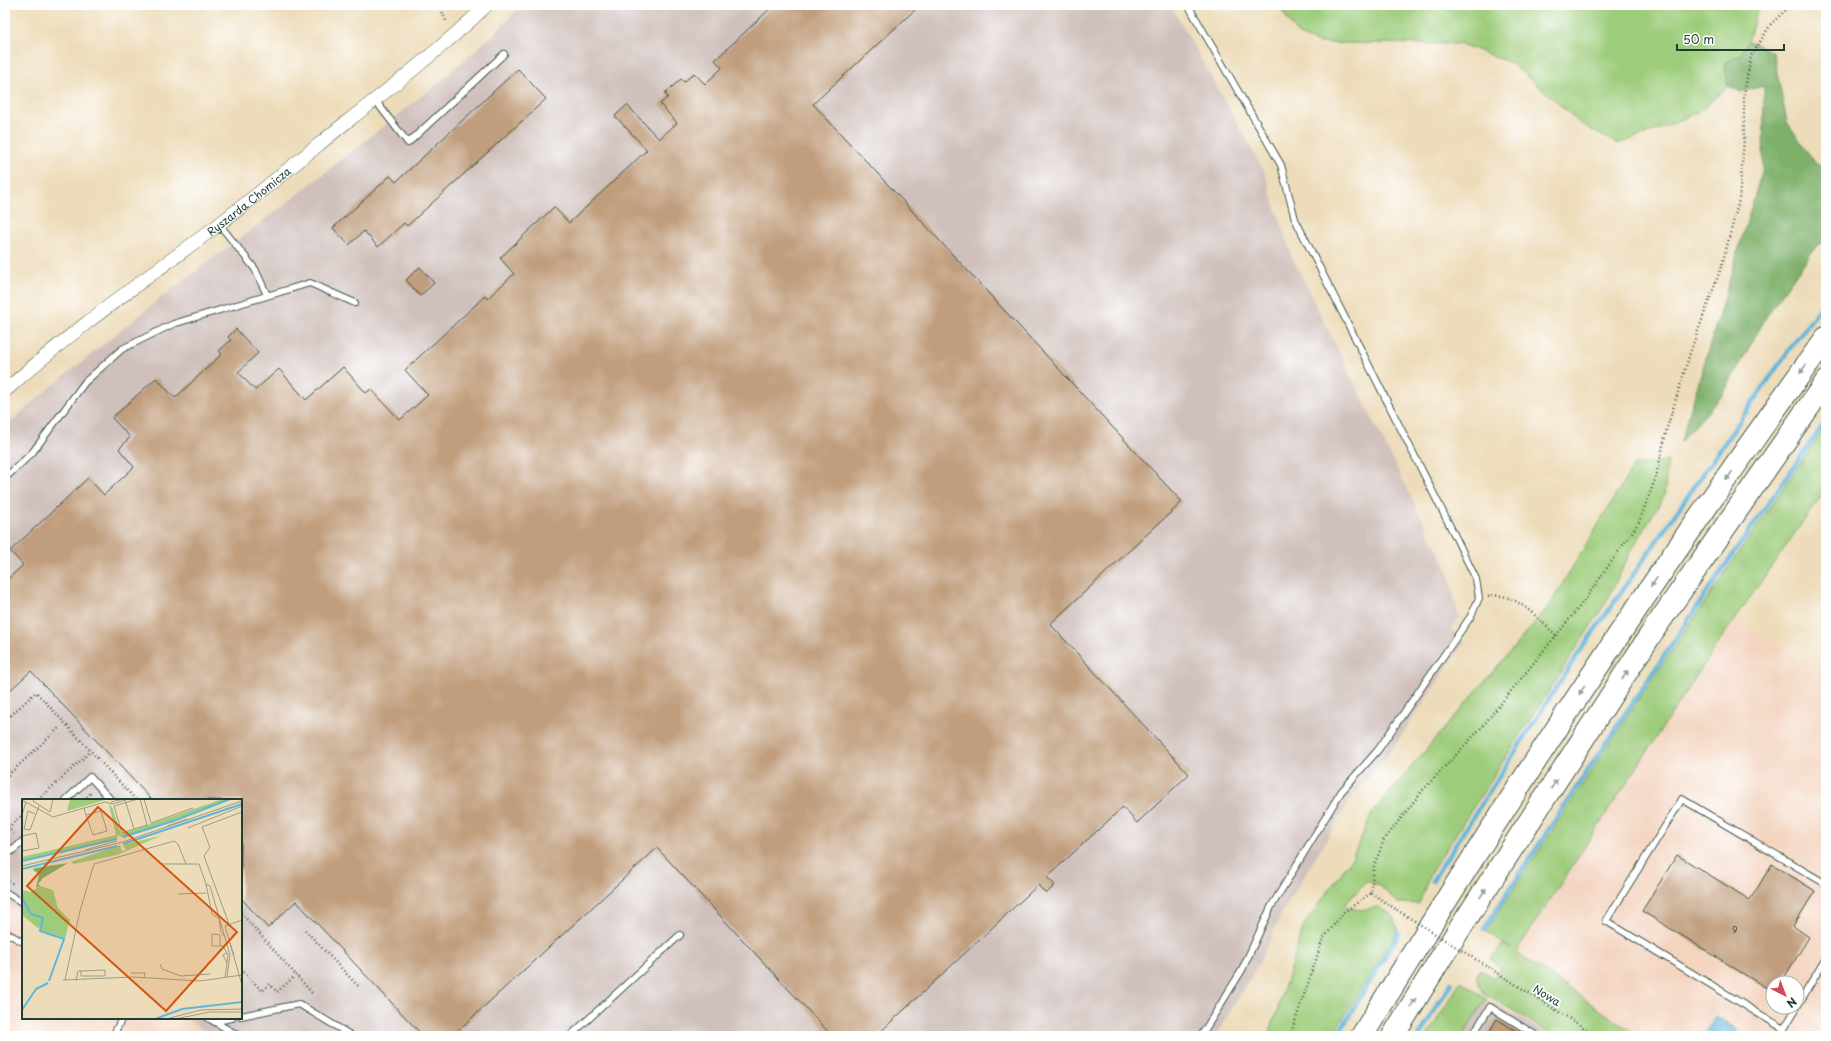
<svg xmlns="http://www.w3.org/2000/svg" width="1831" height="1041" font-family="'Playpen Sans',sans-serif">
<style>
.built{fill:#f3d4bf;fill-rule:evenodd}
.industrial{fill:#cfc0bb}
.green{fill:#9dcc7a;stroke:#5e8457}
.forest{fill:#7eb06a;stroke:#4e764f}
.water{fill:#5fb6db;stroke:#3f7a88}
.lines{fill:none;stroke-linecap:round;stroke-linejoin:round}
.stream{stroke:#5fb6db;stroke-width:4.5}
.building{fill:#c09d7b}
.lane-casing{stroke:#3e5548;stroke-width:8}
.street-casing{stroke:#3e5548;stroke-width:14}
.highway-casing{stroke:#3e5548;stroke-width:24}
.path{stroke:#3e5548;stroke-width:2.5;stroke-dasharray:1 3;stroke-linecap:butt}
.lane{stroke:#fff;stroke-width:6}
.street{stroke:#fff;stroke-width:13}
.highway{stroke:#fff;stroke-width:22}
.path-bridge{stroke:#3e5548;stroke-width:2.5;stroke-dasharray:1 3;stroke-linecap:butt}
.oneway{fill:#8f9e9a}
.labels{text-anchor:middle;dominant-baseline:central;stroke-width:3.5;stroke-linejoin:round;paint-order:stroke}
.number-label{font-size:9px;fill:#475546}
.street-label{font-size:11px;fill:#1f3d34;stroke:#fff}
.inset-river{fill:none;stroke:#5fb6db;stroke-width:2}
.inset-road{fill:none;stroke:#9b9c84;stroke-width:1}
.view{fill:#d45610;fill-opacity:0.15;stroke:#d45610;stroke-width:2}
.inset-edge{fill:none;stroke:#1f3d34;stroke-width:2}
</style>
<rect width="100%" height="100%" fill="#fff"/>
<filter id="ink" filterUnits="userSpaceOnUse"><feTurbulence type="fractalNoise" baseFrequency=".025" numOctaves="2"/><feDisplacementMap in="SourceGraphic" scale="8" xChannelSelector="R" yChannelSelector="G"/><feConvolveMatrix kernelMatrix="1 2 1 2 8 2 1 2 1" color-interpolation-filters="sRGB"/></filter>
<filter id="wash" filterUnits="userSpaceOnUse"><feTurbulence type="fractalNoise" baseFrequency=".012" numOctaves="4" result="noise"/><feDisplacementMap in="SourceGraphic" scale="16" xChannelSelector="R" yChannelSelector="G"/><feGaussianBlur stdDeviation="0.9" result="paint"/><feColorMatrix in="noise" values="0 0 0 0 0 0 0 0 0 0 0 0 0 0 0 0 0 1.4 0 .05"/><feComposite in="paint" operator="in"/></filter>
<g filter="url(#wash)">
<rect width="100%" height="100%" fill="#eddcb9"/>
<path class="built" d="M1735,620L1826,675V1036H1638L1516,952L1561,881ZM1773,983H1797V1007H1773Z
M5,903L23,914V1018H183L211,1036H5Z"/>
<path class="industrial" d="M522,5H1171L1264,171L1292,257L1448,571L1459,617L1451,630L1464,642L1386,758L1354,794L1283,911L1260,962L1215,1036H213L185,1018H241V800H23V914L5,903V427L47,390L172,289L279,209L437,84L492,36Z
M1486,999L1553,1036H1463Z"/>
<path class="green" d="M1278,5H1759L1748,41L1740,55L1725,63L1728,86L1700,111L1650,133L1617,144L1581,124L1548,94L1511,63L1461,44L1319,43L1298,35Z
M1826,426V489L1716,646L1516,952L1638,1036H1555L1484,993L1476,977L1480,970L1494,978L1501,968L1490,959L1503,944L1511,949L1486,931L1642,694Z
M1668,461L1664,496L1629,555L1607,601L1430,874L1419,904L1398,903L1379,885L1366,881L1343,907L1360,910L1378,907L1393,916L1398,930L1332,1036H1269L1304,925L1352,858L1372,813L1549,606L1634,465Z
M1461,981L1486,999L1463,1036H1427Z"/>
<path class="forest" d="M1748,41L1773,52L1787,122L1816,164L1826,167V241L1817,245L1769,312L1722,396L1681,441L1763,168L1764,86L1741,92L1728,86L1725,63L1740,55Z"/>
<path class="water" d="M1716,1016L1738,1029L1734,1036H1703Z"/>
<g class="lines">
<path class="stream" d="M1432,881L1574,660L1791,347L1826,300
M1484,929C1595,757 1708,588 1826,421
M1337,1036L1399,933
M1419,1036L1451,983"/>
</g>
<g id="blocks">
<path class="building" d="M774,5H920L813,104L1182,502L1050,624L1189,774L1137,823L1123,807L1047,877L1055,885L1046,894L1038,885L876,1036H832L657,848L452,1036H423L296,901L268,928L241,898V800H152L31,671L5,695V582L23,565L10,551L88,478L104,495L134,467L119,449L130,437L112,418L156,378L175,398L222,354L219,351L231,340L228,337L236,329L258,353L238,372L255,390L279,369L306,400L343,367L366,393L371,389L400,420L428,395L405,370L485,296L487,299L514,274L500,258L554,207L569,223L647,150L615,116L627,105L659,139L677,123L660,104L668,97L665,93L681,79L684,82L694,73L705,84L722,68L715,60Z
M518,69L546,99L407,226L404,223L378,247L364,231L349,245L333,228L390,176L396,182Z
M420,267L434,283L420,296L406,280Z
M1677,855L1750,900L1772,864L1815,891L1793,926L1809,937L1781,983H1773V992L1642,911Z
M1497,1019L1524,1036H1487Z"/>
</g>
</g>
<g filter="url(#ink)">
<use href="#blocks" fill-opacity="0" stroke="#3e5548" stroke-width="1"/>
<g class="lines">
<g class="lane-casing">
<path id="lane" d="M1188,5L1281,165L1295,219L1453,532L1476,579L1479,598L1471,616L1378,750L1341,792L1271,907L1242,970L1201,1036
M375,100L408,143L504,54
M219,224L255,269L267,295
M5,478L32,453L85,382L122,349L173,324L310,283L355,303
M66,800L90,777L111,800
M5,843L12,851L23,841
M5,892L23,903
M5,932L23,942
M1797,1007L1784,1029L1606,921L1682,799L1826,884
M1797,1007L1826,958
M241,1016L299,1004L352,1036
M208,1018L239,1036
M216,1021L232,1018
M113,1036L122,1018
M570,1036L680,935
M1472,1036L1490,1007L1537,1036"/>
</g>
<g class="street-casing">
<g id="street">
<path id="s1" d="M5,391C72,330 146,279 218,225C261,192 302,158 344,124C393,86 442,48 487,5"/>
</g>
</g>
<g class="highway-casing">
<path id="highway" d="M1362,1036C1508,797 1662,564 1826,338
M1393,1036L1444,953L1655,628L1826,382"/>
</g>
<path class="path" d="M439,5L447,23
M1488,596C1515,591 1537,618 1556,635
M5,709L11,716
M5,721L36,692L136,800
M5,766L11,772
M5,778L60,727
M38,800L91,751
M84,800L92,792
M5,824L15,835
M8,828L23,814
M5,878L13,884
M1371,893L1397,910
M241,913L296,975
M305,930L359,987
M1488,967L1597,1036
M241,969L262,991L270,984L277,992L296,975L312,993
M1290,1036L1323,939L1344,912L1371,893L1374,866L1384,840L1422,791L1481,728L1584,601L1639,522L1656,477L1667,428L1691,350L1722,265L1739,200L1744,140V94L1751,56L1771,24L1791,5"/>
<use href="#lane" class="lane"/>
<use href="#street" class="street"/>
<use href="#highway" class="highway"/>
<path class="path-bridge" d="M1397,910L1488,967"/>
</g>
<defs><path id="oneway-solid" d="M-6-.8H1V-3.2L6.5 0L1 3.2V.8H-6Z"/></defs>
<g class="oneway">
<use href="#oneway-solid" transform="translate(1803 369) rotate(126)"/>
<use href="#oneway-solid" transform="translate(1729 476) rotate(125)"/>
<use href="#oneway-solid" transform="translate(1654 582) rotate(125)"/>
<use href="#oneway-solid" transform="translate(1625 675) rotate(-57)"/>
<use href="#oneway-solid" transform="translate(1582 690) rotate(123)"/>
<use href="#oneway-solid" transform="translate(1554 784) rotate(-57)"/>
<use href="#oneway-solid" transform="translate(1483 893) rotate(-57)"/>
<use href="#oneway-solid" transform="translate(1413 1003) rotate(-59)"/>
</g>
</g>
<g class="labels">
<g class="number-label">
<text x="1735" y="929">9</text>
</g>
<g class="street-label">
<text stroke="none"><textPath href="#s1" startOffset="309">Ryszarda Chomicza</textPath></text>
<text transform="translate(1547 995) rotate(32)">Nowa</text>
</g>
</g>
<g transform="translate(22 799)">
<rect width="220" height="220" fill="#eddcb9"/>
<path d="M48,0H86L45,12ZM201,0L205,1L130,29L100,38L96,36L95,40L67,47L0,62V58L94,36L87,5L90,8L99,35ZM138,37L95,56L52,65L49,63L98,46L100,52L104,51L101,46ZM18,87L31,91L36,109L48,121L43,139L18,131L20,123L17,130L0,116V91L9,93Z" fill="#9dcc7a"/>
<path d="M46,64L21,79L16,85L18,87L14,89L17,75L11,71L13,69Z" fill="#7eb06a"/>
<path class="inset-river" d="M101,38L154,21L208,0M101,45L220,5M0,62L95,40M0,70L95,47M0,99L9,115L21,119L18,132L42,140L27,182M0,211L14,190L26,184M133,220L160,210L220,203"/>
<path class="inset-road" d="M12,0L11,2L28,13L31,0M122,0L129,24L171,9M0,1L31,18L83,3L91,5L103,1L112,30L125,26L118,0M89,3L101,0M62,9L64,16L71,36L85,32L79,12L64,16M13,15L6,12L2,30L8,31L17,7M0,16L4,3M145,27L165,20M166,29L220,7M112,30L100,34L92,7L116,0M0,37L14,34L17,49L0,52M63,51L95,42M140,65H177L184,85M0,67L101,43L220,2M156,95L184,94M197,120L199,133L203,138M198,120L190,115L184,85L188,87L208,156L205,178M220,121L203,127L220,186M207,125L182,57L188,48L180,28L220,13M208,144L212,156M198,147H190V135L198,136V147H201L206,156L203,179M205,154L201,156L205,164M138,165L140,170L159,177L188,175M109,174H123L122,179M41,181L112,178L178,182L220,176M43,181L58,112L72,65L152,42L156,45L164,65M54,182L56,172H59L83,171V177H59V172M144,220L179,211L220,210M153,220L188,213H220"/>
<path class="view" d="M76,8L215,133L144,212L5,87Z"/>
<rect width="220" height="220" class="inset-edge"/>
</g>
<rect width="1831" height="1041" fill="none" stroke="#fff" stroke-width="20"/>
<g transform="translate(1785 995) rotate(138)"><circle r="19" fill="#ffffff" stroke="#a5b1ae"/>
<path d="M0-3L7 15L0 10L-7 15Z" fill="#d1495b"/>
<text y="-6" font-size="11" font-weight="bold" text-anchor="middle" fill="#1f3d34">N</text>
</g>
<path d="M1677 44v6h107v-6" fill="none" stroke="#1f3d34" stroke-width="2"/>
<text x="1683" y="44" font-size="12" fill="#1f3d34" stroke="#ffffff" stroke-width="3" paint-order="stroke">50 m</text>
</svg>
